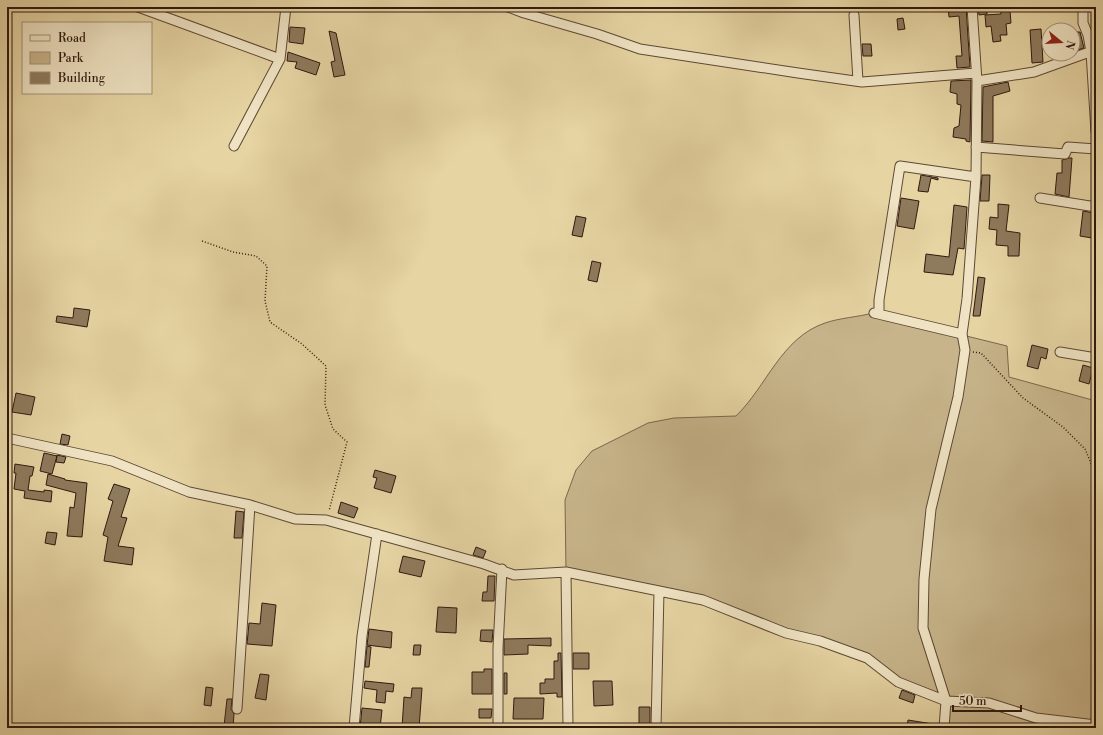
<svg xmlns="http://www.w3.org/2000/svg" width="1103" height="735" font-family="'Libre Bodoni',serif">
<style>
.green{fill:#c7b48a;stroke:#7b664d}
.building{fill:#8e7a5c;stroke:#2f1910}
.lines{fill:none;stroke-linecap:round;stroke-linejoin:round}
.minor-casing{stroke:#5d4835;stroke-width:11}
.path{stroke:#2f1910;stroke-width:1.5;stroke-dasharray:1 2;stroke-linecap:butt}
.minor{stroke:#efe3c3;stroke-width:9}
</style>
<rect width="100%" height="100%" fill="#e6d4a3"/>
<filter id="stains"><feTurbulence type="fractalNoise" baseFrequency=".005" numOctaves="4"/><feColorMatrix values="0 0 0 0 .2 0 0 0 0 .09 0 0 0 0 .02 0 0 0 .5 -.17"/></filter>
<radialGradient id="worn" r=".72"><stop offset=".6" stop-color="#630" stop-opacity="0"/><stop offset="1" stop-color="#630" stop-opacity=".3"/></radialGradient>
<path class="green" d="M873,313L1007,346L1009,377L1096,401V728H944L946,701L898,682L867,658L735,612L566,572L565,500L576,470L592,451L648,423L674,418L736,416C767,386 781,338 825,323C839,318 858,317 873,313Z"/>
<path class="building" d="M948,7H966L970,67L957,68L956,56H962L959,16L949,17Z
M978,7H987V14L979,15Z
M1001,11H1010L1011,23L1006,24L1007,35H1000L1001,41L993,42L991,26L986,27L985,15L1001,14Z
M903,18L905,29L898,30L897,19Z
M290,27L305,28L303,44L289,42Z
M1041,29L1043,62L1032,63L1030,30Z
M329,31L336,33L345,75L334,77L331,62L335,61Z
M1076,32H1080L1084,48L1077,50Z
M862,44H871L872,56H863Z
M288,52L320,63L316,75L295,68L297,62L287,61Z
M971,80L970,142L966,141V139L953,137L954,128L959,126L961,105L957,104V94L950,92L951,81Z
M1008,82L1010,91L993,96V142L982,141L983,87Z
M1069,158H1072L1069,197L1055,194L1057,173H1062V160Z
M921,175L938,178V180L931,178L928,192L918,191Z
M982,175H990L989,201H980Z
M901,198L919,201L914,229L897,226Z
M998,204L1009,205L1006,231L1020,233L1019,256H1008V246L996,245L997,230L989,229L990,217L998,218Z
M954,205L967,207L964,249L958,248L953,275L924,272L926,254L949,257Z
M1083,211L1094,213L1092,238L1080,236Z
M576,216L586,218L582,237L572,235Z
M592,261L601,263L597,282L588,280Z
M978,277L985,278L980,316H973Z
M74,308L90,310L87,327L56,322L57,316L73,318Z
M1032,345L1048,349L1046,359L1041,357L1038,369L1027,366Z
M1083,365L1093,368L1089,384L1079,381Z
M16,393L35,397L31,415L12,412Z
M62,434L70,436L68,445L60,444Z
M44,453L57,456L52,474L40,471Z
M57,455L66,457L64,463L56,462Z
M15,464L34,467L32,476H30L28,490L44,492V490L52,491L51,502L24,498L25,491L14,489L16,473H14Z
M375,470L396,476L391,493L374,488L377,478L373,477Z
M48,474L65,479V480L87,483L82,537L67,536L70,507L74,508L76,493L46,485Z
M114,484L130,489L121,517L127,518L118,546L134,548L132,565L104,561L108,537L103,535L113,501L108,499Z
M341,502L358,508L354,518L338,513Z
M236,511L244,512L242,538H234Z
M47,532L57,533L55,545L45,543Z
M476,547L486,551L483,558L473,555Z
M403,556L425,561L421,577L399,572Z
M488,576H495L494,601H482L483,592H487Z
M262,603L276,605L272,646L247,644L249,623L260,624Z
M438,607L457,608L456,633L436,632Z
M369,629L392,632L391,648L367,645Z
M481,630H493L492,642L480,641Z
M551,638V646L528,645V654L504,655V639Z
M414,645H421L420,655H413Z
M367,646L371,647L369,667H365Z
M558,653H561L562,697H557V693L540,694V683H545V679H554V661H558Z
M573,653H589V669H573Z
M484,669H492V694H472V672H484Z
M504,673H507V694H504Z
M260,674L269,675L266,700L255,698Z
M365,681L394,684L393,692L386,691L385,703L376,702L377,690L364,688Z
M593,681H612L613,705L594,706Z
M206,687L213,688L211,706L204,705Z
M412,688H422L419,728H402L404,697L411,698Z
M902,690L915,695L913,703L899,698Z
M514,698H544L543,719H513Z
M227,699H232L231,709L234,714L233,727L224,726Z
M639,707H650V728H639Z
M362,708L382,710L380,728H360Z
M479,709H492L491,718H479Z
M908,720L933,724L932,728L907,727Z"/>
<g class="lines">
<g class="minor-casing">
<path id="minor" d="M138,7L280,59
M508,7L524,13L597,34L640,49L798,73L862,82L976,73
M1083,7V23L1088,35L1091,52L1096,132
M854,15L858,81
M977,81L1034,72L1095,50
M234,146L280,59L286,7
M976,147L1065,154L1068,147L1096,149
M1040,198L1096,207
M874,313L962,334
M879,314V300L900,166L976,177
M1060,352L1096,358
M7,438L112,461L189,492L250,505L295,519L326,520L484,564L514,575L566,572L703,600L786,633L820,641L867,658L898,682L946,701L989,703L1036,718L1096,725
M566,572L568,728
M237,709L250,505
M354,728L362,636L377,534
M498,728V648L502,569
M656,728L659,591
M944,728L946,701L923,628L924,579L931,509L958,397L965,350L962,334L967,299L976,177L977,81L972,7"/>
</g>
<path class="path" d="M202,241L233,252L256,256L267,266L265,301L270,322L302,344L326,366L325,405L333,429L347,442L329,511
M973,352L981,353L1023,398L1063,427L1085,449L1096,475"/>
<use href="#minor" class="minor"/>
</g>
<rect width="1103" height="735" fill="none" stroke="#e6d4a3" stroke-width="24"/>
<rect x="8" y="8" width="1087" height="719" fill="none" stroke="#2f1910" stroke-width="2"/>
<rect x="12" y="12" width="1079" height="711" fill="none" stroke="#2f1910"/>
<rect x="22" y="22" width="130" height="72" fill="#efe3c3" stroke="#a2927b"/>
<rect x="30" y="35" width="20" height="6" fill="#efe3c3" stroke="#a2927b"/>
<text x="58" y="42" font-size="12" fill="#2f1910">Road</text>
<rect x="30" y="52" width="20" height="12" fill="#c7b48a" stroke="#a2927b"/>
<text x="58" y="62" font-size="12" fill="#2f1910">Park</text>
<rect x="30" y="72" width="20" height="12" fill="#8e7a5c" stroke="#a2927b"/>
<text x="58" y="82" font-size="12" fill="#2f1910">Building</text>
<g transform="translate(1061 42) rotate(108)"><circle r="19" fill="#efe3c3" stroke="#a2927b"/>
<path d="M0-3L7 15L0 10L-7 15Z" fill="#8f2418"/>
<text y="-6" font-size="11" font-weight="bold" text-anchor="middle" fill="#2f1910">N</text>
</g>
<path d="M953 705v6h68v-6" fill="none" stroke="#2f1910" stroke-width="2"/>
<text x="959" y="705" font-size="12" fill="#2f1910" stroke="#efe3c3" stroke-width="3" paint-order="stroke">50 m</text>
<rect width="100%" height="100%" filter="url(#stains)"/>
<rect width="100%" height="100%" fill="url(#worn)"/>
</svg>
